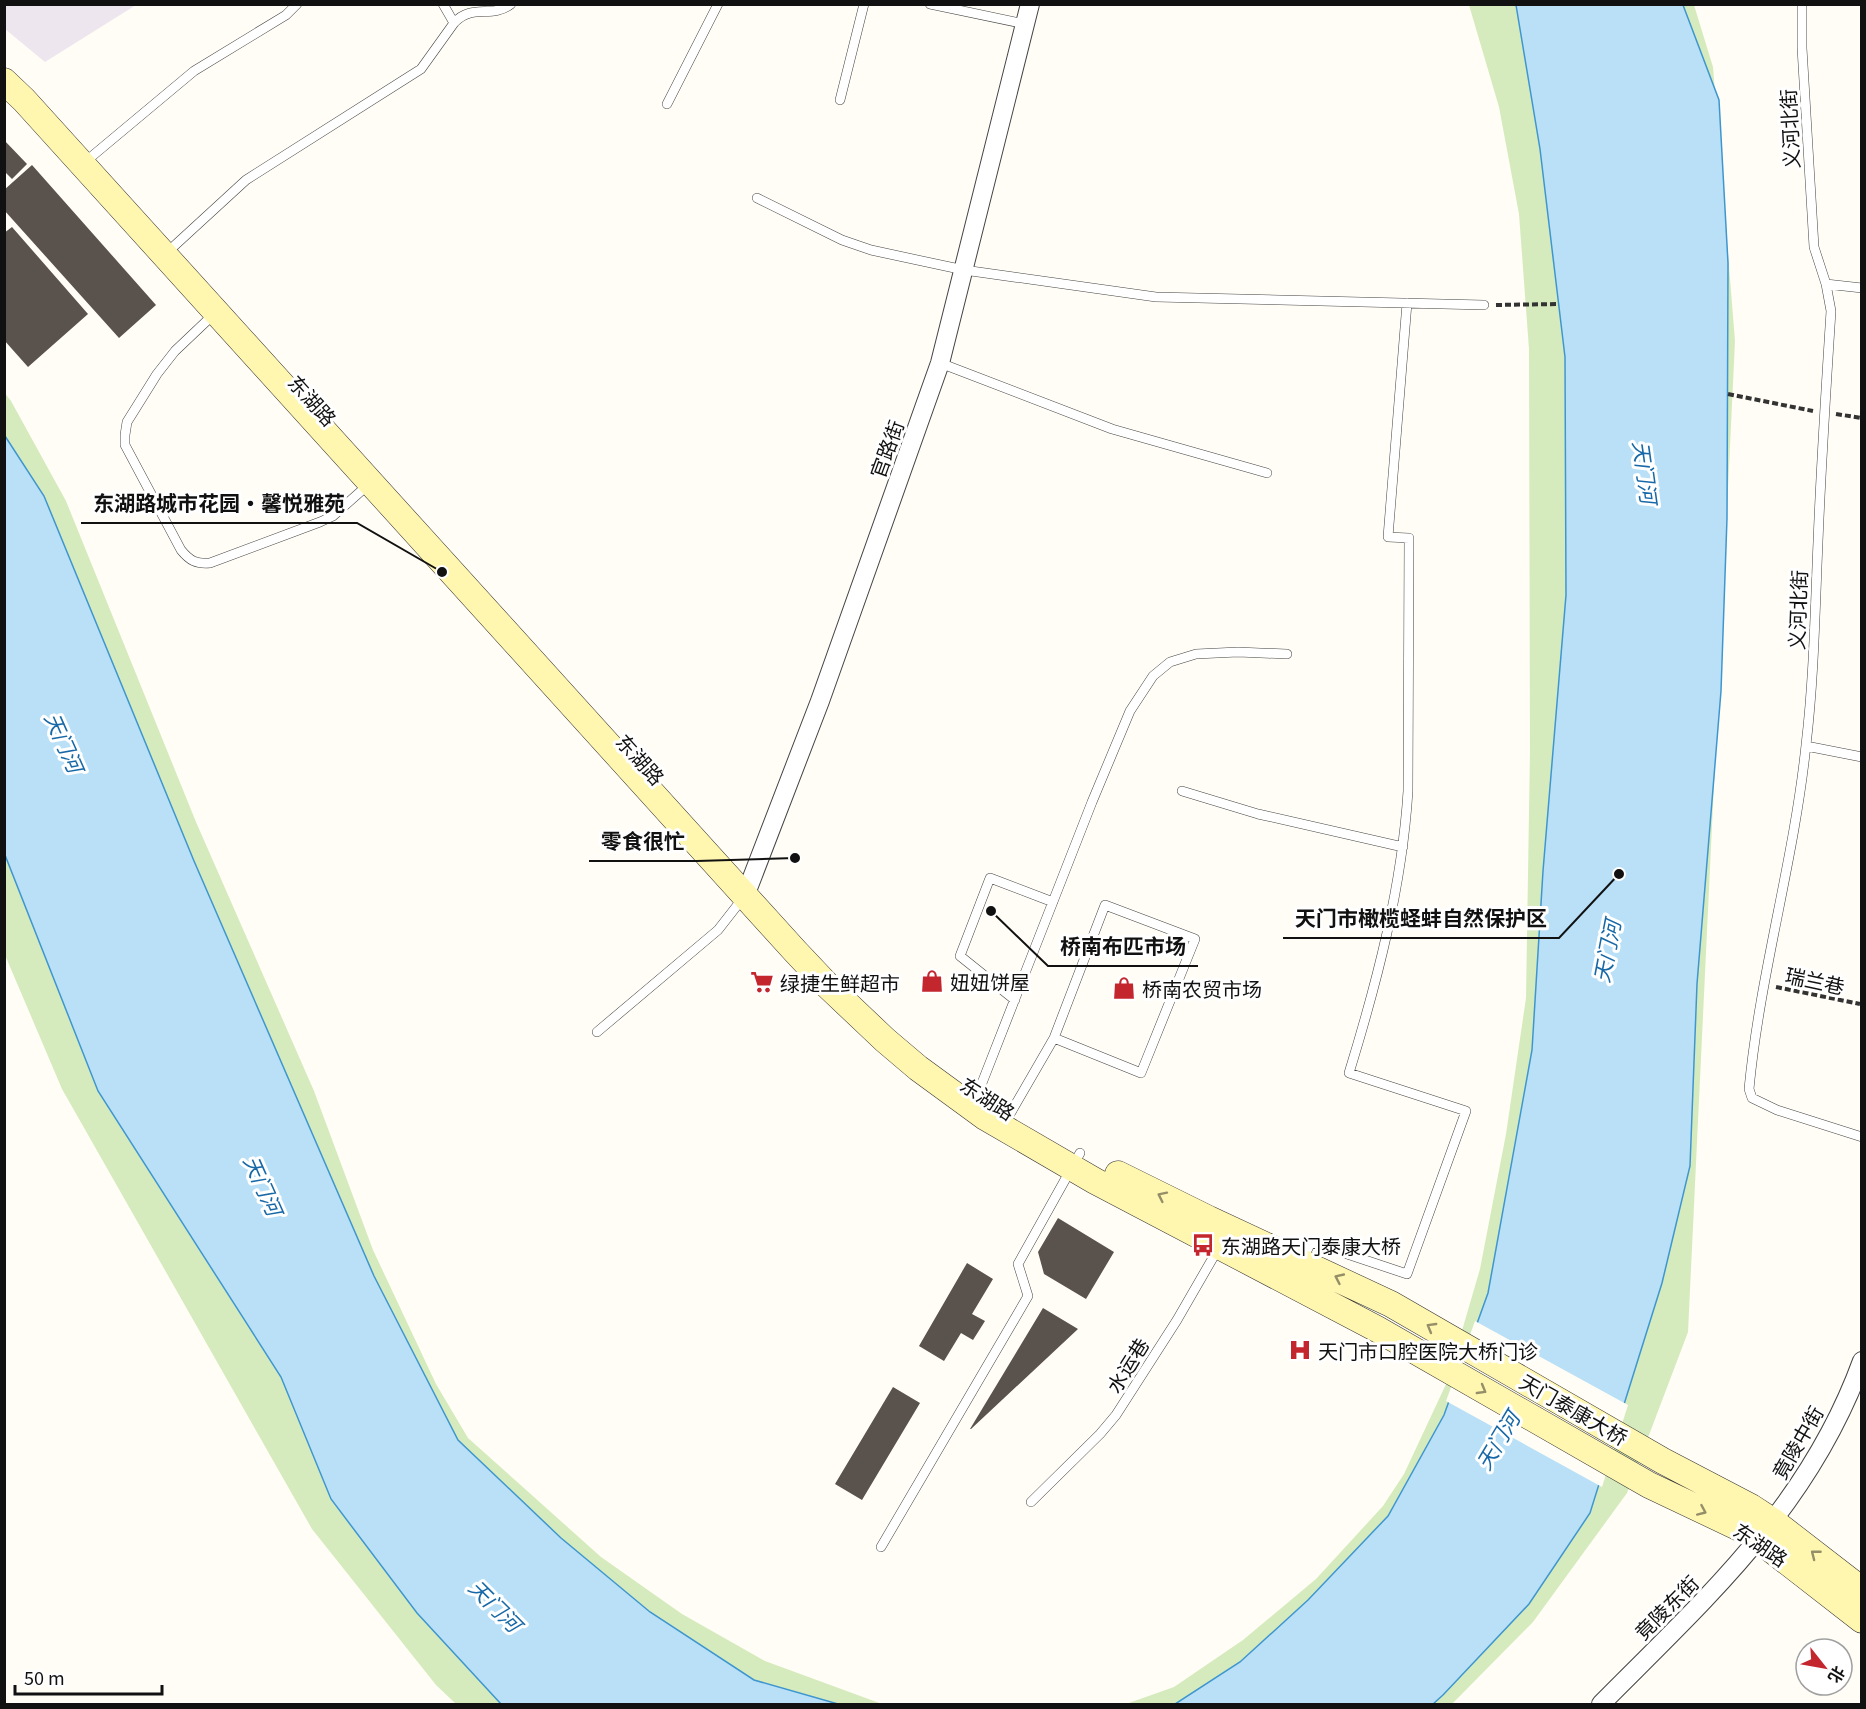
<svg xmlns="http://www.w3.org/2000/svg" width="1866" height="1709" font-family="Georgia,'Noto Sans SC',serif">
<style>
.industrial{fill:#eee6ef}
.green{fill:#d5ebbd}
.water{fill:#b9e0f7;stroke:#3f96cf;stroke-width:1.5}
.pier{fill:#fffdf5}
.building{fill:#5a524d}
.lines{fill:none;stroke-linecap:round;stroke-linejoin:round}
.lane-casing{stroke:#444;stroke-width:10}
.street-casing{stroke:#444;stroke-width:20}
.secondary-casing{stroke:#333;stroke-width:27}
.path{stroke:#333;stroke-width:4;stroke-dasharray:6 3;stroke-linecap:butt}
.lane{stroke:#fff;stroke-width:9}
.street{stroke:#fff;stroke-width:18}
.secondary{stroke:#fff6b0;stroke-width:26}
.oneway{stroke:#948f68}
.labels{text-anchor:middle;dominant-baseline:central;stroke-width:6;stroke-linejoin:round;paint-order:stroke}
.street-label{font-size:20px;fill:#111;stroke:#fff}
.poi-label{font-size:20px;fill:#111;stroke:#fff;text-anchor:start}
.water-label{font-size:21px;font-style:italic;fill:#1768a6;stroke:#fff}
.leader{fill:none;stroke:#111;stroke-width:2}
.callout-dot{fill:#111;stroke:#fff;stroke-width:2}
.callout-label{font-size:21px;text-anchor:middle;font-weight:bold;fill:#111;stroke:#fff;stroke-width:6;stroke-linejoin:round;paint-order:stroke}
</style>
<rect width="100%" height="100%" fill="#fffdf5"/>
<path class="industrial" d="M5,4H136V5L45,62L5,29Z"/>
<path class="green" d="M1469,5H1694L1713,67L1735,341L1688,1332L1627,1493L1533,1622L1452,1704H1126L1174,1687L1243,1640L1316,1579L1383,1506L1404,1474L1447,1382L1480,1269L1506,1134L1526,998L1530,751L1529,349L1519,214L1499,107Z
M4,392L11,401L66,501L196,822L314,1091L373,1250L436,1384L468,1438L601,1557L682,1614L765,1661L882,1704H456L436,1685L312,1529L62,1089L5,955Z"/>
<path class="water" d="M1516,5H1683L1719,100L1728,263L1727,518L1721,691L1697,984L1690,1166L1662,1283L1590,1513L1529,1604L1443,1695L1433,1704H1175L1240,1662L1308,1600L1388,1516L1444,1415L1488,1293L1532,1050L1543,871L1566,595L1565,357L1540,149Z
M5,436L44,496L194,861L374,1276L458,1440L561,1538L650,1612L754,1680L838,1704H501L417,1613L331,1499L281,1377L98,1091L5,855Z"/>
<path class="pier" d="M1475,1321L1628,1405L1602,1487L1446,1401Z"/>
<path class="building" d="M4,140L27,164L12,179L4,171Z
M32,165L156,305L119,338L4,210V190Z
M12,227L88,314L28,367L4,340V233Z
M1058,1218L1114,1252L1086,1299L1044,1274L1038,1252Z
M967,1263L993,1279L972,1314L985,1321L973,1340L961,1333L944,1361L919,1346Z
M1043,1308L1078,1329L971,1429H970Z
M893,1387L920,1403L862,1500L835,1484Z"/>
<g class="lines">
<g class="lane-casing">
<path id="lane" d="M930,4L1025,24
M1802,4V48L1814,247L1826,284L1831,311C1826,388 1821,465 1818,542C1815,610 1814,678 1806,745C1794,861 1760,973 1749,1089L1752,1098L1777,1110L1862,1137
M454,23C472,3 492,19 511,4
M840,100L864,4
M667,104L718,4
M91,157L194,71L286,15L297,4
M757,198L842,240L871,250L964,270L1156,297L1484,305
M173,247L246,180L421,69L454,23L443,4
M1826,284L1862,288
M214,314L175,351L157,374L127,422L125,435V445L181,550C190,561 196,564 210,563L320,522L333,516L369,484
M940,363L1112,429L1267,473
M1806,746L1862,757
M1182,791L1258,814L1403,847
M1015,1000L960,956L990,878L1053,902
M597,1032L718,930L743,898
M973,1106L1092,802L1130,711L1153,676L1170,662L1196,654L1238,652L1287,654
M1010,1114L1054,1038L1105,905L1195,939L1141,1073L1054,1038
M1302,1261L1311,1242L1407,1274L1466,1111L1349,1073C1377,982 1402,887 1408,791L1409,538L1388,537L1407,303
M1031,1502L1100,1434L1116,1415L1177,1320L1218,1249
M881,1547L1028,1296L1018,1264L1080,1153"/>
</g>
<g class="street-casing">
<path id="street" d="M745,896L820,701L940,363L1030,4
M1601,1704C1707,1597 1809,1507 1862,1361"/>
</g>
<g class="secondary-casing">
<path id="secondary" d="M4,81L24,100L795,951L828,986L885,1040L918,1068L985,1117L1095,1181L1377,1329L1649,1485L1750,1533L1862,1620
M1118,1174L1209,1219L1391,1304L1663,1461L1751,1507L1774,1522L1862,1590"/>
</g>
<path class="path" d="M1496,305L1559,304
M1728,394L1813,411
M1836,414L1862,418
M1776,987L1860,1004"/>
<use href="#lane" class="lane"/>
<use href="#street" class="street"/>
<use href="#secondary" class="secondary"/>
</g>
<defs><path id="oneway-chevron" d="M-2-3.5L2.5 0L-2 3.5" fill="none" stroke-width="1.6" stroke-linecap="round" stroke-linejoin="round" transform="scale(1.5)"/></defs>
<g class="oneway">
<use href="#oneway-chevron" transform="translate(1162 1196) rotate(-154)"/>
<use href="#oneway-chevron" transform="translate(1339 1278) rotate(-155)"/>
<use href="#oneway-chevron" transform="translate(1431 1327) rotate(-150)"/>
<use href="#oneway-chevron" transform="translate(1482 1390) rotate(30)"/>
<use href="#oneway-chevron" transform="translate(1702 1511) rotate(24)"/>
<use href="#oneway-chevron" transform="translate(1815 1554) rotate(-142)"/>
</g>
<defs>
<g id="shop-bare" transform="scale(1.8)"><path d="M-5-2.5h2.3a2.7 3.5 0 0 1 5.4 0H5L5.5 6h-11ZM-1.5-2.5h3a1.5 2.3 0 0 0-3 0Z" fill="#c4262e" stroke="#fff" stroke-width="2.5" paint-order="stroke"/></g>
<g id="supermarket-bare" transform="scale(1.8)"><path d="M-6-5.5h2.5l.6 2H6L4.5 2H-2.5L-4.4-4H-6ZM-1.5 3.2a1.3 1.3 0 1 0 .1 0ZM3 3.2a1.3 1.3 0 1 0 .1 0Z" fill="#c4262e" stroke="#fff" stroke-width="2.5" paint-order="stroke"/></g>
<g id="bus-bare" transform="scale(1.8)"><path d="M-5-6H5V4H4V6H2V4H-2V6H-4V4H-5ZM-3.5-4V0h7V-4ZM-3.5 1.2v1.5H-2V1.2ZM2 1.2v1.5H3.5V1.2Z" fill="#c4262e" stroke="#fff" stroke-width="2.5" paint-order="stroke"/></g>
<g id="hospital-bare" transform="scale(1.8)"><path d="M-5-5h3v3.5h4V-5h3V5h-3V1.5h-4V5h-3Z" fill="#c4262e" stroke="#fff" stroke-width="2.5" paint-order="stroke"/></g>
</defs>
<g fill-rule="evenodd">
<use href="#shop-bare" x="932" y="981"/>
<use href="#supermarket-bare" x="762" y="982"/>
<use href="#shop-bare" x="1124" y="988"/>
<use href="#bus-bare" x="1203" y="1245"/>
<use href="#hospital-bare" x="1300" y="1350"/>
</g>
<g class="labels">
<g class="street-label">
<text transform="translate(1789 129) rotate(-93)">义河北街</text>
<text transform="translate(313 400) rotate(48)">东湖路</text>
<text transform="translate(886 449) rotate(-70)">官路街</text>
<text transform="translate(1797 610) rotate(-88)">义河北街</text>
<text transform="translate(641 759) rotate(48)">东湖路</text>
<text transform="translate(1815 980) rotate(12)">瑞兰巷</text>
<text transform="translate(988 1098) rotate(33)">东湖路</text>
<text transform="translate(1127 1365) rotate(-58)">水运巷</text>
<text transform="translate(1574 1409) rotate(30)">天门泰康大桥</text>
<text transform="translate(1797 1442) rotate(-60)">竟陵中街</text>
<text transform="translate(1761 1544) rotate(34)">东湖路</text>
<text transform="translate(1666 1607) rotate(-45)">竟陵东街</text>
</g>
<g class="poi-label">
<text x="950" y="981">妞妞饼屋</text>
<text x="780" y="982">绿捷生鲜超市</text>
<text x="1142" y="988">桥南农贸市场</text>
<text x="1221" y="1245">东湖路天门泰康大桥</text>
<text x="1318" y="1350">天门市口腔医院大桥门诊</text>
</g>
<g class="water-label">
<text transform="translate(1646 472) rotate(82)">天门河</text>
<text transform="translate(65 742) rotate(66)">天门河</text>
<text transform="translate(1606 951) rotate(-79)">天门河</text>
<text transform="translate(264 1185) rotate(66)">天门河</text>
<text transform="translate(1497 1440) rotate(-59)">天门河</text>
<text transform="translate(496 1605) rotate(45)">天门河</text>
</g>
</g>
<path class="leader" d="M442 572L357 523H81M795 858L697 861H589M1619 874L1559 938H1283M991 911L1048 966H1198"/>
<g class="callout-dot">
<circle cx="442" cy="572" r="6"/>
<circle cx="795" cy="858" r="6"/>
<circle cx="1619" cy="874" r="6"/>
<circle cx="991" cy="911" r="6"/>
</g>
<g class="callout-label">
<text x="219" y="511">东湖路城市花园·馨悦雅苑</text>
<text x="643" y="849">零食很忙</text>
<text x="1421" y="926">天门市橄榄蛏蚌自然保护区</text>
<text x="1123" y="954">桥南布匹市场</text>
</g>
<rect width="1866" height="1709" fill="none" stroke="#111111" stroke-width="12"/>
<g transform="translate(1824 1667) rotate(121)"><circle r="28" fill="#ffffff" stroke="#a0a0a0" stroke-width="1.5"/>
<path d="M0-4.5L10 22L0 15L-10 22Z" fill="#c4262e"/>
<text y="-9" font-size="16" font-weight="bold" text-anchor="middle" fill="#111111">北</text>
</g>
<path d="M15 1685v9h147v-9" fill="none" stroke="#111111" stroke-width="3"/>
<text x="24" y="1685" font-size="18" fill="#111111" stroke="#ffffff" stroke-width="4.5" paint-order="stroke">50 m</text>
</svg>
